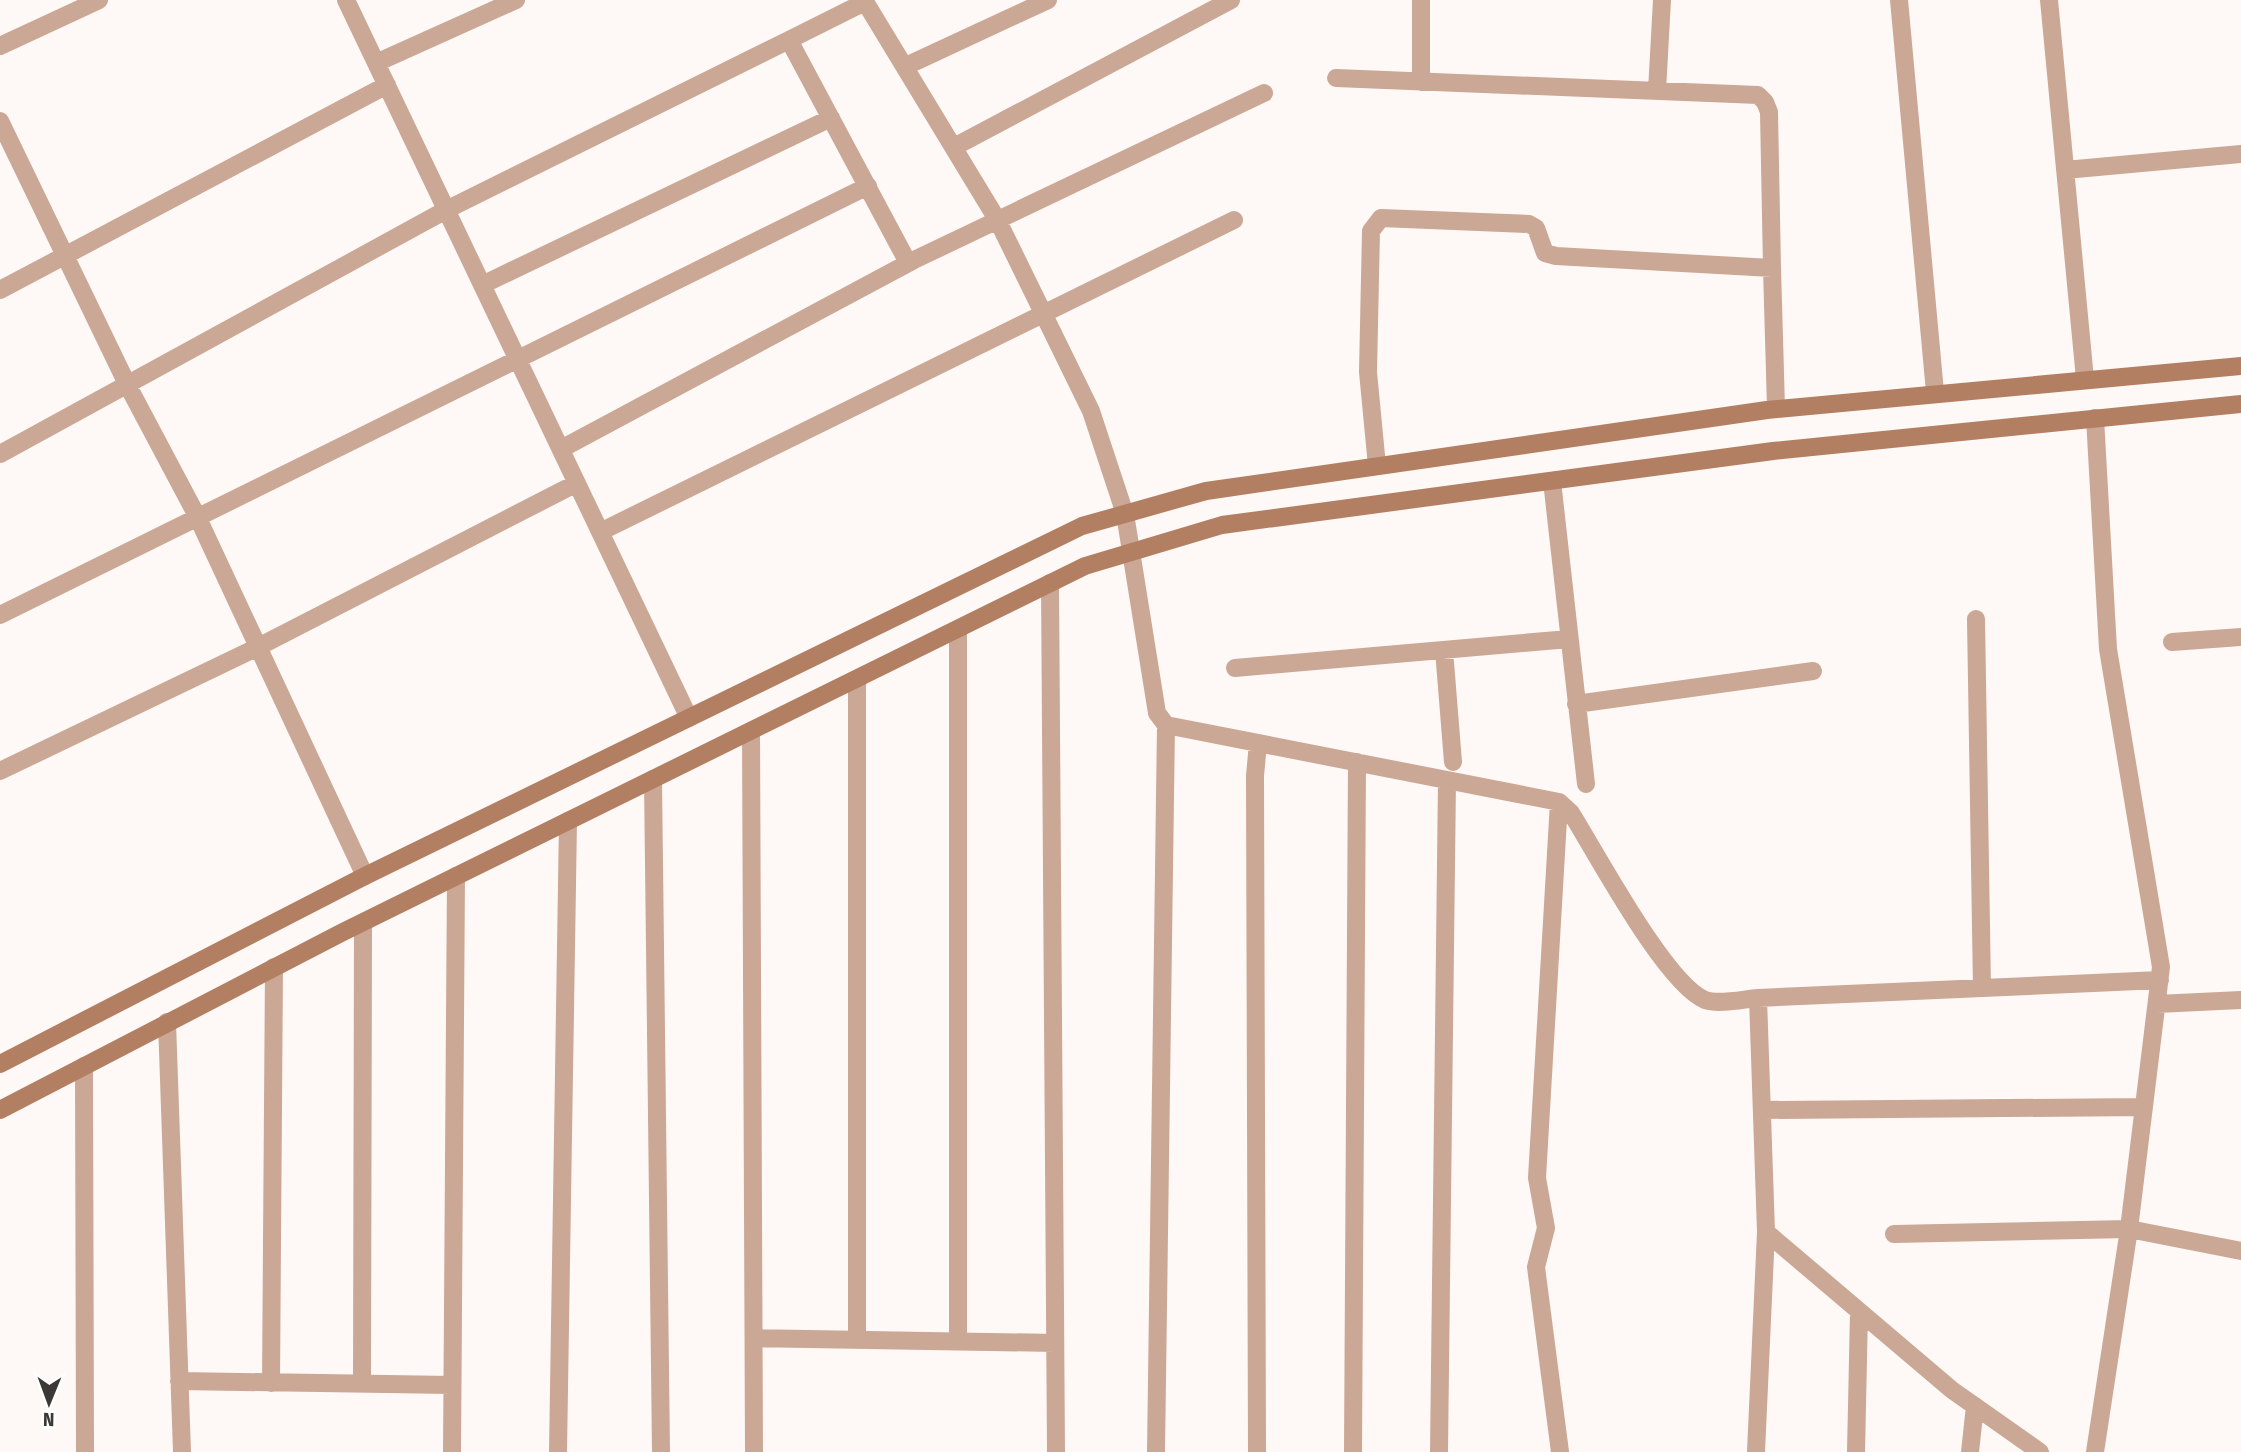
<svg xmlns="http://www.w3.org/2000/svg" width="2241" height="1452" font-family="'Fira Sans Condensed',sans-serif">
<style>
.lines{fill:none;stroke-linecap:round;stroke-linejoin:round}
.street{stroke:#cba795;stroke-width:18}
.secondary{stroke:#b37f63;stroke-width:18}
</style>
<rect width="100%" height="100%" fill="#fef9f6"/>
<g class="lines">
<path class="street" d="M346,0L689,718
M864,0L998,221L1091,411L1125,514L1157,713L1166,725L1559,802L1571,813C1597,854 1665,983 1705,1000C1719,1005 1744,999 1758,998L1766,1232L1952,1390L2040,1452
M1421,0V82
M1899,0L1935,392
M2049,0L2085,379
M865,2L789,40L906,259L914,260L1264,93
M0,46L99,0
M376,63L516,0
M906,66L1048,0
M1336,78L1758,95L1765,102L1769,112L1772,268
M1657,91L1662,0
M0,121L128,386L197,516L365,876
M954,147L1231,0
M2065,170L2241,154
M482,285L831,118
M0,290L387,85
M561,449L914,260
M0,454L446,210L789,40
M1377,466L1368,372L1371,231L1381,218L1529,224L1536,228L1545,253L1556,256L1772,268L1776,408
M1552,481L1586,784
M600,532L1234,220
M1050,583L1056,1452
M0,615L868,186
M1976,619L1982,988
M958,629V1341
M2172,642L2241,637
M1444,650L1453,762
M1235,668L1569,639
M857,679V1339
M1576,704L1813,671
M751,731L754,1452
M0,771L260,646L577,483
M653,779L661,1452
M1559,802L1537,1178L1546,1228L1536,1267L1560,1452
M1758,998L2160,980
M2157,1004L2241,1000
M167,1022L182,1452
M84,1066L85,1452
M1763,1110L2144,1107
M1894,1234L2129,1229L2161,967L2108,649L2095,418
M754,1338L1055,1343
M179,1381L452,1385
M271,1383L274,967
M362,1384L363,923
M452,1452L456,876
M558,1452L568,821
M1156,1452L1166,725
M1257,1452L1255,776L1258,743
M1353,1452L1357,762
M1439,1452L1447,780
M1756,1452L1766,1232
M1856,1452L1859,1312
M1970,1452L1975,1406
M2095,1452L2129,1229L2241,1251"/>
<path class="secondary" d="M0,1064L365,876L1082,526L1206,491L1767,410L2241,366
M0,1110L343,932L1085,566L1222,525L1773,451L2241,404"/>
</g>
<g transform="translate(49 1403) rotate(181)" stroke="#ffffff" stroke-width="5" paint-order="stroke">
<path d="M0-5L12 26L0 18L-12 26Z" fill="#3b3836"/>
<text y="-10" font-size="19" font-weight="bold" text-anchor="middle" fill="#3b3836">N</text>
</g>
</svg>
